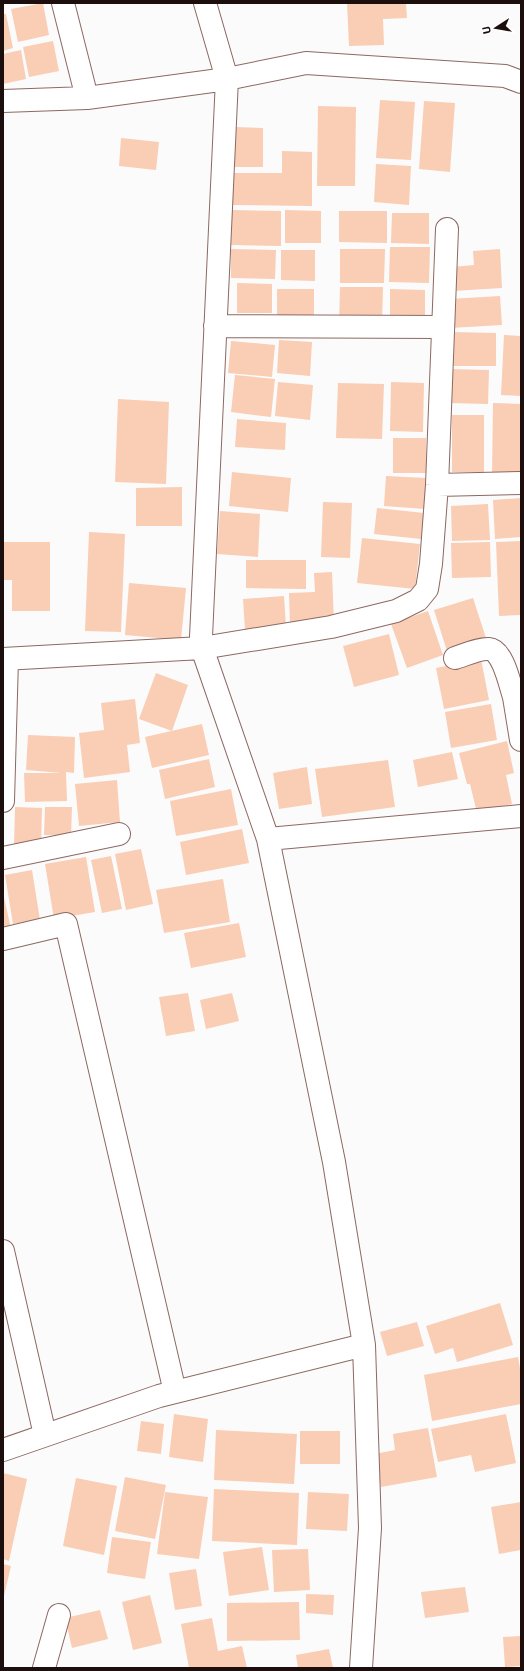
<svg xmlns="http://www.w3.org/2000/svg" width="524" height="1671" font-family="'Exo 2',sans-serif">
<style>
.building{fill:#facdb5}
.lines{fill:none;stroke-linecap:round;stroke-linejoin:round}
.minor-casing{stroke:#8c6862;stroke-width:24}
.minor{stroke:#fff;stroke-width:22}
</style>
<rect width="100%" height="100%" fill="#fbfbfb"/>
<path class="building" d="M43,3L49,35L18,42L11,9Z
M347,3H406L407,18L383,19L384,45L349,46Z
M3,14H6L13,48L3,51Z
M53,41L59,71L29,77L23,47Z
M21,50L26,79L3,84V54Z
M380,100L415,102L411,160L376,158Z
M424,101L455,103L450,172L419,169Z
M318,106L356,107L355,186H317Z
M235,127L263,128V167H235Z
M121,138L159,142L156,170L119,166Z
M282,151L312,152V206L233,205V173H282Z
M376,164L411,166L409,205L374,202Z
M232,210L281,211V246L231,245Z
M285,210L321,211V243H285Z
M339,211H387V243L339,242Z
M392,213H429V244L391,243Z
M390,247H430L429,283L389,282Z
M231,249L276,250L275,279L231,278Z
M340,249H385L384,283H340Z
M500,249L502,288L453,291L452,267L474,265L473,251Z
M281,250H315V281L281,280Z
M237,283L272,284V313H237Z
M340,287H383L382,325H339Z
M277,289H314V325H277Z
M390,289L425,290V325L390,324Z
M500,296L502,325L450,328L449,299Z
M451,332L496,333V366H451Z
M504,335L521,336V396L501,395Z
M279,340L312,342L310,376L277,373Z
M231,341L275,345L272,377L228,373Z
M450,369L489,370L488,404L449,403Z
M235,375L275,379L271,417L231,412Z
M278,382L313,385L310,420L275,416Z
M391,382L424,383L423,432L390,431Z
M338,383L384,384L382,439L336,438Z
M118,399L169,402L166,484L115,482Z
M493,403L521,404V475H492Z
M452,415H484V472H452Z
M237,419L286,423L285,450L235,447Z
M393,438H426V473H393Z
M232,472L291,478L288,512L229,506Z
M386,476L427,478L425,509L384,506Z
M182,487V526H136V488Z
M521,498V537L495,539L493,500Z
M323,502L352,503L350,558L321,557Z
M488,504L490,540L452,541L451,506Z
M377,508L424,513L421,539L374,534Z
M220,511L260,514L258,557L217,554Z
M89,532L125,534L121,632L85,631Z
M362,538L420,544L415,589L357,583Z
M521,541V615L499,616L496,542Z
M3,542H50V611H12V580H3Z
M490,542L491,577L452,578L451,543Z
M246,560H306V589L246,588Z
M332,572L334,623L290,624L289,593L315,592L314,573Z
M129,583L186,588L181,640L125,635Z
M284,596L286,627L245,630L243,599Z
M473,598L486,638L447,651L434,610Z
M428,611L443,655L407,668L391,624Z
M389,634L399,675L354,687L343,646Z
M481,659L489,700L444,709L436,668Z
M156,673L188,685L172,731L139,719Z
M135,699L140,743L127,745L130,772L84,778L79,733L104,730L101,703Z
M491,704L497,740L451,748L445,712Z
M202,724L209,755L152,768L145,737Z
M28,735L75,737L74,773L66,772L67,801L25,802L24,773H61L26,770Z
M507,741L514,773L506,775L512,804L477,813L470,784H467L459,753Z
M452,752L458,779L418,787L413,760Z
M209,759L215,787L165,799L159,770Z
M388,760L395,807L322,817L315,769Z
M307,767L312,804L279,809L273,773Z
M117,780L120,822L79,826L75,784Z
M231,789L238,825L176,836L170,801Z
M15,807L42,808L41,848L14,847Z
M45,807H72L71,836L44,835Z
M242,829L249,863L186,875L180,842Z
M141,849L153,904L126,910L115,854Z
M111,856L122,909L102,913L91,860Z
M86,857L95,912L54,919L45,864Z
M32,870L40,920L13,924L5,875Z
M223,879L230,922L164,933L156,890Z
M3,893L12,933L3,935Z
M239,923L246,957L191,968L184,933Z
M188,993L195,1031L166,1036L159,997Z
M232,993L239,1021L206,1029L200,1000Z
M500,1303L513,1345L457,1362L453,1348L435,1354L426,1326Z
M417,1322L424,1346L387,1356L380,1332Z
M518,1357L521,1374V1404L432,1421L424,1375Z
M174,1414L208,1419L203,1462L169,1457Z
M506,1414L516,1463L475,1472L471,1455L438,1462L431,1429Z
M141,1421L164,1424L161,1454L137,1451Z
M428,1428L437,1477L381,1487L375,1454L395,1450L393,1434Z
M216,1430L297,1434L294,1484L214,1480Z
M300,1431H340V1464H300Z
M3,1473L27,1479L9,1561L3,1559Z
M125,1477L166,1485L155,1539L115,1531Z
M76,1478L117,1486L104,1555L63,1546Z
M214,1489L299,1493L297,1545L212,1541Z
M165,1492L208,1497L199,1559L157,1554Z
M308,1492L349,1494L347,1531L306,1529Z
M521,1502V1550L499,1554L491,1507Z
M112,1537L151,1542L145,1579L107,1573Z
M262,1547L269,1590L229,1596L223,1552Z
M308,1549L310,1590L274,1592L272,1550Z
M3,1564L11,1566L4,1596H3Z
M196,1569L202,1606L175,1610L169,1573Z
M465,1587L469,1612L425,1618L421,1592Z
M306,1594L334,1595L333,1615L306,1613Z
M150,1595L162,1643L133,1650L122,1602Z
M299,1602L300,1640L227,1641V1603Z
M100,1610L108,1639L72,1648L65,1618Z
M212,1618L218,1651L242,1646L247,1668H189L181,1624Z
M521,1636V1666L505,1667L503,1637Z
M329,1649L333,1668H298L296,1655Z"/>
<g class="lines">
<g class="minor-casing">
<path id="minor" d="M63,3L87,98
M205,3L227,79L201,637L202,648L268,839L334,1162L364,1345L370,1528L361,1668
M3,101L87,98L227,79L306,63L505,76L521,82
M215,326L443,327
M437,485L521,483
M455,658C465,655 479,648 489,649C503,650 510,685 514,697
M3,659L202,648L331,627L396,611L418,600L427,589L431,564L437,485L447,229
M521,695L514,697L521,740
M3,801L7,659
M268,839L521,816
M3,858L119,834
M3,939L66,924L175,1392
M3,1251L45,1435
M3,1450L159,1396L364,1345
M44,1668L59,1615"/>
</g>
<use href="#minor" class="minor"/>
</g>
<rect width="524" height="1671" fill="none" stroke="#1b0e0c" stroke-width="8"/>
<g transform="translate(496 28) rotate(258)" stroke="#ffffff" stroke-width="3" paint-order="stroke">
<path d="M0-3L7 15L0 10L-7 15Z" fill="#1b0e0c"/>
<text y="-6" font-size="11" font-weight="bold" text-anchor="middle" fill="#1b0e0c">U</text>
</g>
</svg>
